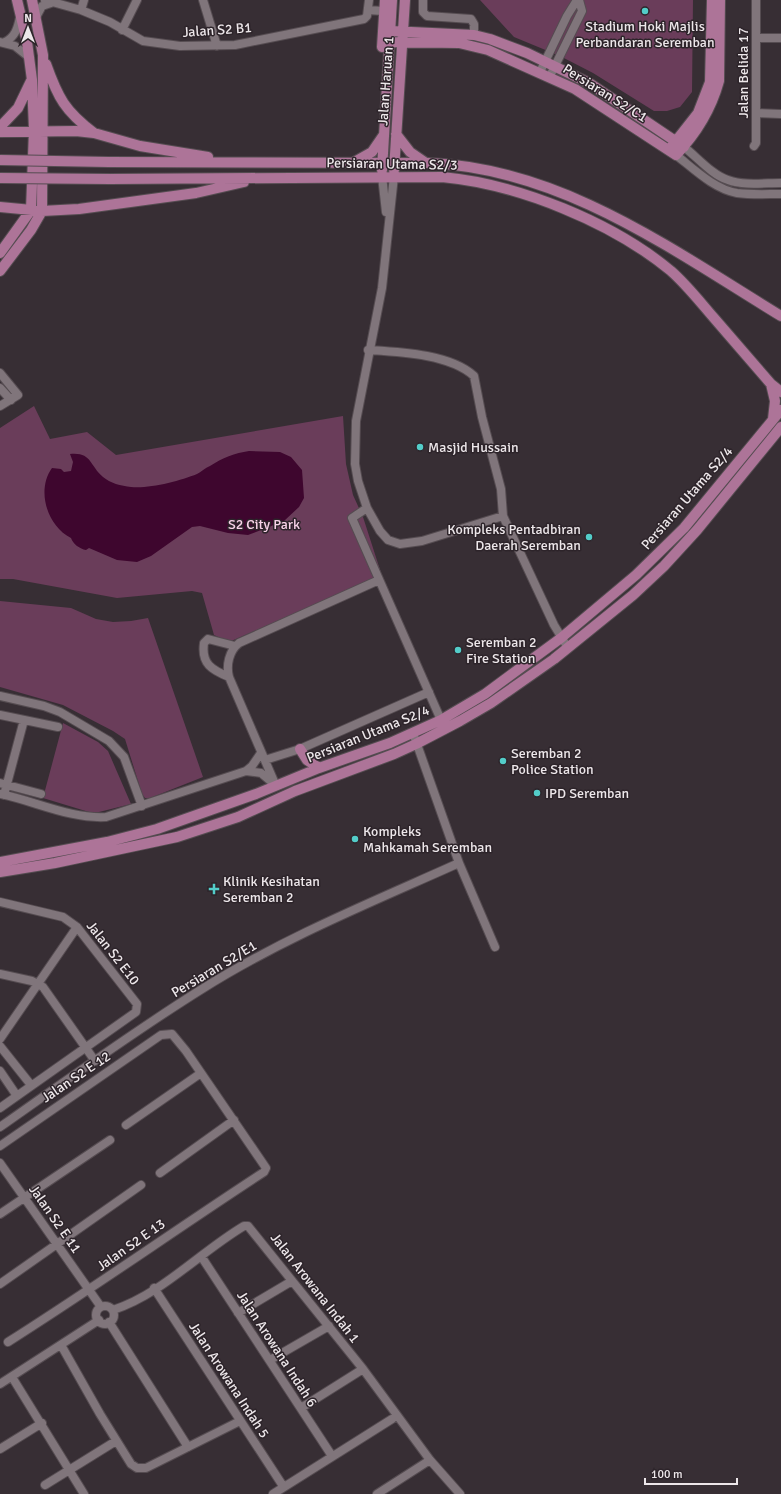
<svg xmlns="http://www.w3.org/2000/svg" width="781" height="1494" font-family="Signika,sans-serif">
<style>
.green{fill:#6a3d5a}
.water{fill:#3e062e}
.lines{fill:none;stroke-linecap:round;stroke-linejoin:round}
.minor-casing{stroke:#554c51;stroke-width:10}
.major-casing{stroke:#554c51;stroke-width:12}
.minor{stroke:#80757b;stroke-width:8}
.major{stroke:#ad7498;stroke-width:10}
.major-bridge-casing{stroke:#554c51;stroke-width:12;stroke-linecap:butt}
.major-bridge{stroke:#ad7498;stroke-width:10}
.poi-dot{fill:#53cdc9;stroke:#2d242a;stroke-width:1.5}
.labels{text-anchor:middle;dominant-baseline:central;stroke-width:3;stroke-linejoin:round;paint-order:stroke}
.poi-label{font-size:14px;fill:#ede7ea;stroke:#2d242a;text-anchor:start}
.street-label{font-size:14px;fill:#ede7ea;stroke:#2d242a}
.park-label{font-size:14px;fill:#f9d3e9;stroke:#2d242a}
</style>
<rect width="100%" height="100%" fill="#372e34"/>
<path class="green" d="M480,0H693L692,92L680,107L667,111H654L593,73L560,56L514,37Z
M34,406L50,439L87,432L116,455L343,416L346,464L353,495L363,517L382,576L229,642L214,635L202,593L192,591L117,598L13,579H0V428Z
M0,601L71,608L96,619L113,622L131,621L148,618L203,777L150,798H145L142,794L125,739L113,731L63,705L0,687Z
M63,723L98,742L108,751L131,804L99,812H89L43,798Z"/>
<path class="water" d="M249,451L280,452L291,457L302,470L304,498L299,507L284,521L248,535L228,533L200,526L192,527L151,556L137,562L117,560L89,548L86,550C80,549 73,544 71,538C47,526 36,490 52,468L61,469L64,472L71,471L73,462L70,454C92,452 89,465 103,477C110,483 121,486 131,487C149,489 180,481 197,474C201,472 205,468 210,466C222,458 235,453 249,451Z"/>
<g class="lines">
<g class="minor-casing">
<path id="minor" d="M45,0L81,10
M84,0L81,10L110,22L143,41L180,46L235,45L364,19L367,16L369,0
M203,0L217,46
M423,0V12L427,16L471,19L474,24V35
M368,10L383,11
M36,17L42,6L51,3
M122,30L137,0
M756,38H781
M0,42L15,46L30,58
M5,42C15,37 18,28 20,17
M540,72L567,16L577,0
M550,76L582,11L579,0
M756,113L781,114
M754,146L756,143V0
M684,147C697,157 712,175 728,180C744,186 764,183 781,183
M676,155C694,169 714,189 737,193C751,195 767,194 781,194
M382,176L386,212
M394,176L382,288L356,421L355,464L358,481L367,508L380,531L388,540L400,544L422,541L503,516L554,625L568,648
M368,350C400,352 450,354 474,376L482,417L501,489L503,516
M0,373L18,395L0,406
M0,388L11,400
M367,508L352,518L441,720
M229,677C212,670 201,664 204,643L208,639L235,646
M0,696L44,706L60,712L109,741L124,757L142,806
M0,715L58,727
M413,733L459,863L495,947
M265,760L300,749L429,692
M246,771L261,773L274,784
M0,783L41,794
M276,786L229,677C226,665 229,651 239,643L379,580
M0,794C35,801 70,819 106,817L246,771L252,766L261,753
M4,795L24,720
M0,902L63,917L77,927L137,1004L136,1012L0,1108
M0,974L32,981L43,987L95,1061
M0,1039L77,927
M0,1046L31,1085
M0,1071L17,1096
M126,1125L201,1073
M0,1127C67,1080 133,1032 202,989C283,938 372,902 459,863
M0,1146L161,1035L172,1034L186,1051L266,1168L264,1172C178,1228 95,1287 8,1342
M0,1163L101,1307
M160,1173L234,1120
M0,1214L110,1140
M201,1256L332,1456
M0,1284L141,1185
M154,1288L283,1486
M96 1315a9 9 0 1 1 18 0a9 9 0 1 1-18 0Z
M113,1310C162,1294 200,1252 244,1226H248L363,1369L430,1460L460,1494
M238,1313L292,1281
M109,1322L188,1447
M61,1345L100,1414L131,1464L137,1468H146L240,1421
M270,1360L329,1326
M12,1377L84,1494
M0,1384L99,1320
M301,1408L363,1369
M0,1449L42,1423
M45,1485L116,1441
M273,1494L392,1419
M377,1494L430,1460"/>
</g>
<g class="major-casing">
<path id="major" d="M390,31L474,35L490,39L527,53L589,83L684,147
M389,42L459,43L488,50L575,89L676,155C697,133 711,110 719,81L720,0
M382,47L385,0
M46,64C58,98 65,111 94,133
M0,127L18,108L31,81
M0,132L76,131L94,133L140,146L208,157
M396,134L410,152L426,163
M672,146L698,113L710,82L712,0
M356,161L372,152L383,136
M109,162L428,163C561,168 671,249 781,316
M382,170L392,0
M394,170L405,0
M110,179L442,177C518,184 612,222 671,271C687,285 700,302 714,318C733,340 752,362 771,384L781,392
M0,207L42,211L79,209L196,193L244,182
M0,253L31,210L34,130L32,80L27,42L17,0
M0,271L31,230L42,211L43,55L32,0
M771,384L775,401L773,419
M300,749L307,760L319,768
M0,862L107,842L157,829L256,794L319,768L390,743L441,720L485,694L561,638L636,575L684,528L781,410
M0,872L55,863L177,837L238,817L295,791L394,754L416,744L460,721L491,703L554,659L633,595L664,566L697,530L781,427"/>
</g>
<use href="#minor" class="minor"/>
<use href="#major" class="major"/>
<g class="major-bridge-casing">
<path id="major-bridge" d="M0,160L109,162
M0,178L110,179"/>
</g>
<use href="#major-bridge" class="major-bridge"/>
</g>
<g class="poi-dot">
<circle cx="645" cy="11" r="4"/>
<circle cx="420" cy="447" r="4"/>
<circle cx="589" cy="537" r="4"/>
<circle cx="458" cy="650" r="4"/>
<circle cx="503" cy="761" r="4"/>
<circle cx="537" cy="793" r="4"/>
<circle cx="355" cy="839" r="4"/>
<path d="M212 883h4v4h4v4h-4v4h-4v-4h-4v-4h4z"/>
</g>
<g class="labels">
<g class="poi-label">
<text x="645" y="26" text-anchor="middle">Stadium Hoki Majlis<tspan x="645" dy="16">Perbandaran Seremban</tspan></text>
<text x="428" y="447">Masjid Hussain</text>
<text x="581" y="529" text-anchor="end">Kompleks Pentadbiran<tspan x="581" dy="16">Daerah Seremban</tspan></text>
<text x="466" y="642">Seremban 2<tspan x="466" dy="16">Fire Station</tspan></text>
<text x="511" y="753">Seremban 2<tspan x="511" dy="16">Police Station</tspan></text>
<text x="545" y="793">IPD Seremban</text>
<text x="363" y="831">Kompleks<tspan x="363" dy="16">Mahkamah Seremban</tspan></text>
<text x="223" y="881">Klinik Kesihatan<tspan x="223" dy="16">Seremban 2</tspan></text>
</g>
<g class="street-label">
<text transform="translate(217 30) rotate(-4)">Jalan S2 B1</text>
<text transform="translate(743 73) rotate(-90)">Jalan Belida 17</text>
<text transform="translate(386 81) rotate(-86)">Jalan Haruan 1</text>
<text transform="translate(605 93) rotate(32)">Persiaran S2/C1</text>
<text transform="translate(392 164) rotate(1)">Persiaran Utama S2/3</text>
<text transform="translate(687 498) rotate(-49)">Persiaran Utama S2/4</text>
<text transform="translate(368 734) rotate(-22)">Persiaran Utama S2/4</text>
<text transform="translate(113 953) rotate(52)">Jalan S2 E10</text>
<text transform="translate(214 969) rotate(-31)">Persiaran S2/E1</text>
<text transform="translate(76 1077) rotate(-34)">Jalan S2 E 12</text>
<text transform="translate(55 1219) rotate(55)">Jalan S2 E 11</text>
<text transform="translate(131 1245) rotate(-35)">Jalan S2 E 13</text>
<text transform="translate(315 1288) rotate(52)">Jalan Arowana Indah 1</text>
<text transform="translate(277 1349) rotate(57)">Jalan Arowana Indah 6</text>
<text transform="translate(229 1380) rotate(57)">Jalan Arowana Indah 5</text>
</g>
<g class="park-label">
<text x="264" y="524">S2 City Park</text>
</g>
</g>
<g transform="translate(28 28)" stroke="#2d242a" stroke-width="3" paint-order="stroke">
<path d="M0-3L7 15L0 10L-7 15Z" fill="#ede7ea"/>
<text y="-6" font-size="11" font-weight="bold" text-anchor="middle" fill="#ede7ea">N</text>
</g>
<path d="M645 1478v6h92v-6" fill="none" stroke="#ede7ea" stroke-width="2"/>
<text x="651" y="1478" font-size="12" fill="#ede7ea" stroke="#2d242a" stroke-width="3" paint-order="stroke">100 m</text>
</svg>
